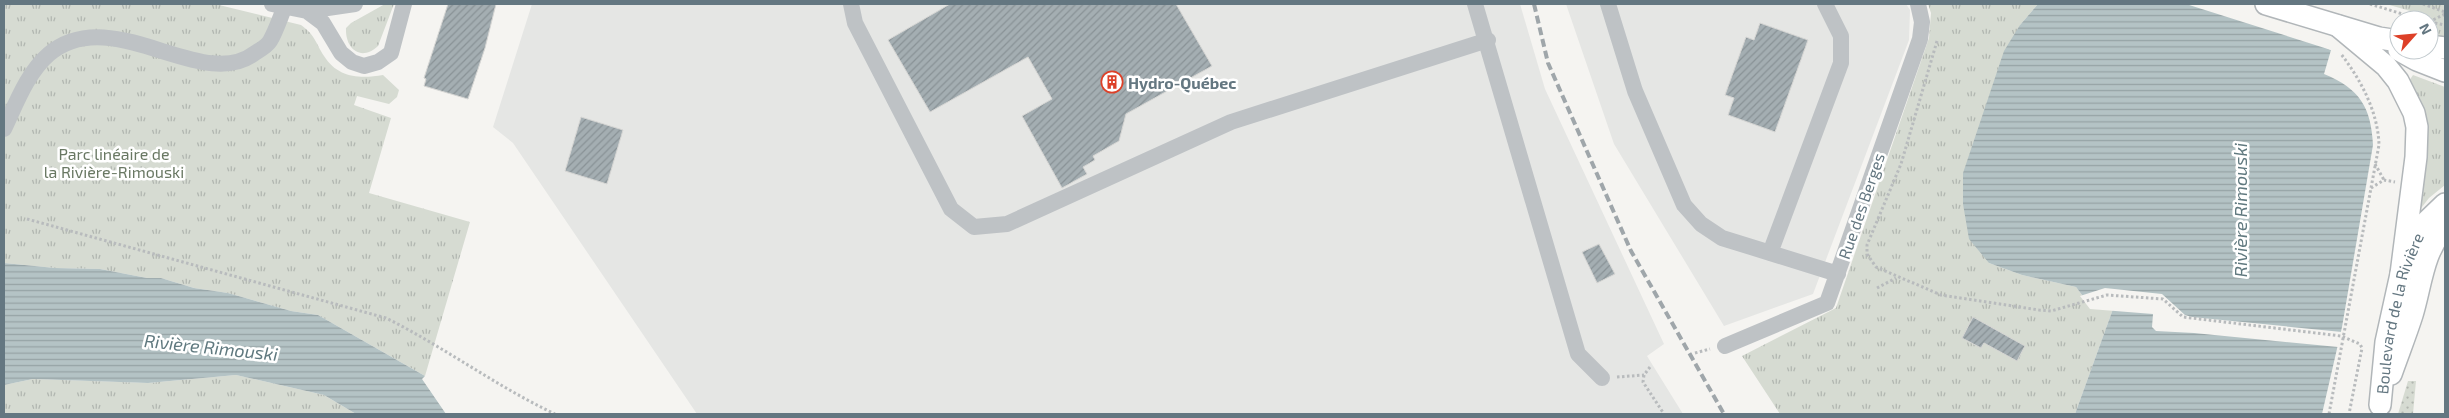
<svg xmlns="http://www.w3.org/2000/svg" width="2449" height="418" font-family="'Exo 2',sans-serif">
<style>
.built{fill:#e5e6e4}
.grass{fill:url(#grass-dots)}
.park{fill:url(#park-tufts)}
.water{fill:url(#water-rules)}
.pier{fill:#f5f4f1}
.building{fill:url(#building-hatch);stroke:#d6d6d4}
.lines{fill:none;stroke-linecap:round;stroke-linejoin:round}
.major-casing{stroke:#b1b6b9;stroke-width:24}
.path{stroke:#b8bbbd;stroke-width:3;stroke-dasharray:2.5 2.5;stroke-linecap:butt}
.minor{stroke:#bec2c5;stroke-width:16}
.major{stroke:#fff;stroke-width:21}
.rail{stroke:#9fa6aa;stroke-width:4;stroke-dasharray:8 4;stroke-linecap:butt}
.labels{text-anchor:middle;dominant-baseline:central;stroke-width:5;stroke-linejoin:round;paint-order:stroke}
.poi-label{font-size:16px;font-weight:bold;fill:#647781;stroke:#fff;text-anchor:start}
.park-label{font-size:16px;fill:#697863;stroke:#fff}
.street-label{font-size:16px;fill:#647781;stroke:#fff}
.water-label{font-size:18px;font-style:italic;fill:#60797f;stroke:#fff}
</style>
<defs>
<pattern id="grass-dots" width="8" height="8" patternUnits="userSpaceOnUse" patternTransform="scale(1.25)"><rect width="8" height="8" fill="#d6dbd2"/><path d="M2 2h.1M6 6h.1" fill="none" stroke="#b1b6b0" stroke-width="1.8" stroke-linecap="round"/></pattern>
<pattern id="park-tufts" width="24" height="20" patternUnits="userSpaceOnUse" patternTransform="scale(1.25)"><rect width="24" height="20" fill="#d6dbd2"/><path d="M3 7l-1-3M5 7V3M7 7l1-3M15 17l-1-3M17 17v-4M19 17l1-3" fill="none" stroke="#b1b6b0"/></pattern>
<pattern id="water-rules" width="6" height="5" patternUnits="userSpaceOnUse" patternTransform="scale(1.25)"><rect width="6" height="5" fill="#b4c3c5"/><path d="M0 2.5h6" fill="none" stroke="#96a3a5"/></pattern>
<pattern id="building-hatch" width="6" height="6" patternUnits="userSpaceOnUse" patternTransform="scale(1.25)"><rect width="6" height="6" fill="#a4aeb2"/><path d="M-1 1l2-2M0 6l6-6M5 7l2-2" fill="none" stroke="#899296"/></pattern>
</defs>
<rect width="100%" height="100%" fill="#f5f4f1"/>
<path class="built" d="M532,4H1520L1545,89L1664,344L1647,356L1683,414H697L513,143L493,127Z
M1566,4H1906L1910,10L1909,40L1813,294L1724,326L1614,144Z"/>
<path class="grass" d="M2408,381H2416L2413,414H2398Z"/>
<path class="park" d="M4,4H215L301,25C316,36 315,42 324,56C338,78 360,79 383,75L399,90L397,97L389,104L357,96L354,105L391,118L369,193L470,222L425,376L318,315L291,311L228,293L194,288L161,278H147L100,269L55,268L4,263Z
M385,4H394L378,46C361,62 345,49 346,28L351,23Z
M1928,4H2038L2020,25L1989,263L2022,275L2076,287L2091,307L2113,309L2075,414H1780L1742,356L1836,308L1929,38L1931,13Z
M2386,4H2445V37L2429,33L2431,17Z
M2413,75L2445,87V185L2429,198L2415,216L2409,81Z
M236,375L324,395L356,414H4V385L33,379L148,383Z"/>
<path class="water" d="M2038,4H2322L2317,44L2331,50L2324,74C2360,89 2371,107 2373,145L2342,327L2322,414H2075L2113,309L2091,307L2076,287L2022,275L1989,263L1969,239L1963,204V173L2004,51L2020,25Z
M4,263L55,268L100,269L147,278H161L194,288L228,293L291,311L318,315L425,376L422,379L446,414H356L324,395L236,375L148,383L33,379L4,385Z"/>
<path class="pier" d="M2186,4H2324L2320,43L2331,47V50Z
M2105,288L2162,294L2185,315L2192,317L2342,332L2338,347L2194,333L2156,331L2152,327L2153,314L2090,309L2080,296Z"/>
<path class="building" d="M448,4H496L485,48L468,99L424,86L426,79L424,78Z
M950,4H1176L1212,66L1126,114L1119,141L1093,156L1095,160L1083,167L1087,174L1062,188L1022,116L1052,99L1028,57L930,112L888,40Z
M1760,23L1808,40L1775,132L1728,115L1734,98L1725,95L1746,37L1754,40Z
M581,117L623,130L607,184L565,171Z
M1599,244L1615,274L1597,283L1582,252Z
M1973,317L2025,346L2017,361L1984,343L1981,348L1962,338Z"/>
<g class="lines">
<g class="major-casing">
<g id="major">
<path d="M2266,4L2379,38L2399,41"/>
<path d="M2338,26L2386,66L2398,81L2414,113L2417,127L2416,157L2401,274"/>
<path d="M2429,46L2445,48"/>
<path d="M2399,50L2417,60L2445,71"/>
<path d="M2391,374C2398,354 2406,334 2412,315C2421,286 2423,250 2445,228"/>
<path id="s1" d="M2380,405L2386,342L2401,274L2420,228L2445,204"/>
</g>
</g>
<path class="path" d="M2370,4L2422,20
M2423,4L2445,12
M2429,22L2445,14
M2430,22L2445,25
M1937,41L1901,164L1867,245V254L1876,267L1941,295L2039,310L2051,311L2107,295L2163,299L2183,317L2341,336L2360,344L2362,348L2349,414
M2375,164L2384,180
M2371,188L2384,180L2395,182
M27,219L386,318C444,347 496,386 555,414
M1877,288L1896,278
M1695,353L1710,349
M1650,367L1644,375L1643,382L1664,414
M1617,377L1644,375
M2329,414L2379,145C2378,112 2361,80 2341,54"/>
<path class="minor" d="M272,4L307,11L355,4
M851,4L855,23L951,209L974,227L1007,224L1231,122L1488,40
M1475,4L1578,354L1602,378
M1608,4L1635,91L1684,205L1701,224L1722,238L1838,274
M307,11L323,23L341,53L352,62L364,66L378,62L391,53L404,4
M4,129C16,104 27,73 49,54C112,1 202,94 255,53C260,50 267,46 270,41C276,31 280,18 285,6
M1770,253L1841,63V36L1825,4
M1725,346L1827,303L1920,39L1922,22L1918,4"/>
<use href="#major" class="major"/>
<path class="rail" d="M1534,4L1548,63L1631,251L1724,414"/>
</g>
<defs>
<g id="building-ring" transform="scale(1.125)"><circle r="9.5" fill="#fff" stroke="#dd4028" stroke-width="1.5"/><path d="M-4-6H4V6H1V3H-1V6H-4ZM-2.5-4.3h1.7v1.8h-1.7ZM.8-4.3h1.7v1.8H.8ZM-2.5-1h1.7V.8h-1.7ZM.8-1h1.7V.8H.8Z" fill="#dd4028"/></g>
</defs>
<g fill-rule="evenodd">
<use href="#building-ring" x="1112" y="82"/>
</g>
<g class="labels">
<g class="poi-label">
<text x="1128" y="82">Hydro-Québec</text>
</g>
<g class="park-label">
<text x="114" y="153">Parc linéaire de<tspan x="114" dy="18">la Rivière-Rimouski</tspan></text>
</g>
<g class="street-label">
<text transform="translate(1861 206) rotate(-71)">Rue des Berges</text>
<text stroke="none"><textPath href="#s1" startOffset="94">Boulevard de la Rivière</textPath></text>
</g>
<g class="water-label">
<text transform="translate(2240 210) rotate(-90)">Rivière Rimouski</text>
<text transform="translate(211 347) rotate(6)">Rivière Rimouski</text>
</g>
</g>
<rect width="2449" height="418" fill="none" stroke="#647781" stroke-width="10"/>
<g transform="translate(2414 35) rotate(63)"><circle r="24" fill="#ffffff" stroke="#c1c9cd"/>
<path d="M0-4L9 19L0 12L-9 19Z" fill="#dd4028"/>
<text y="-8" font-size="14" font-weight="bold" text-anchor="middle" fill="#647781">N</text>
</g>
</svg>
